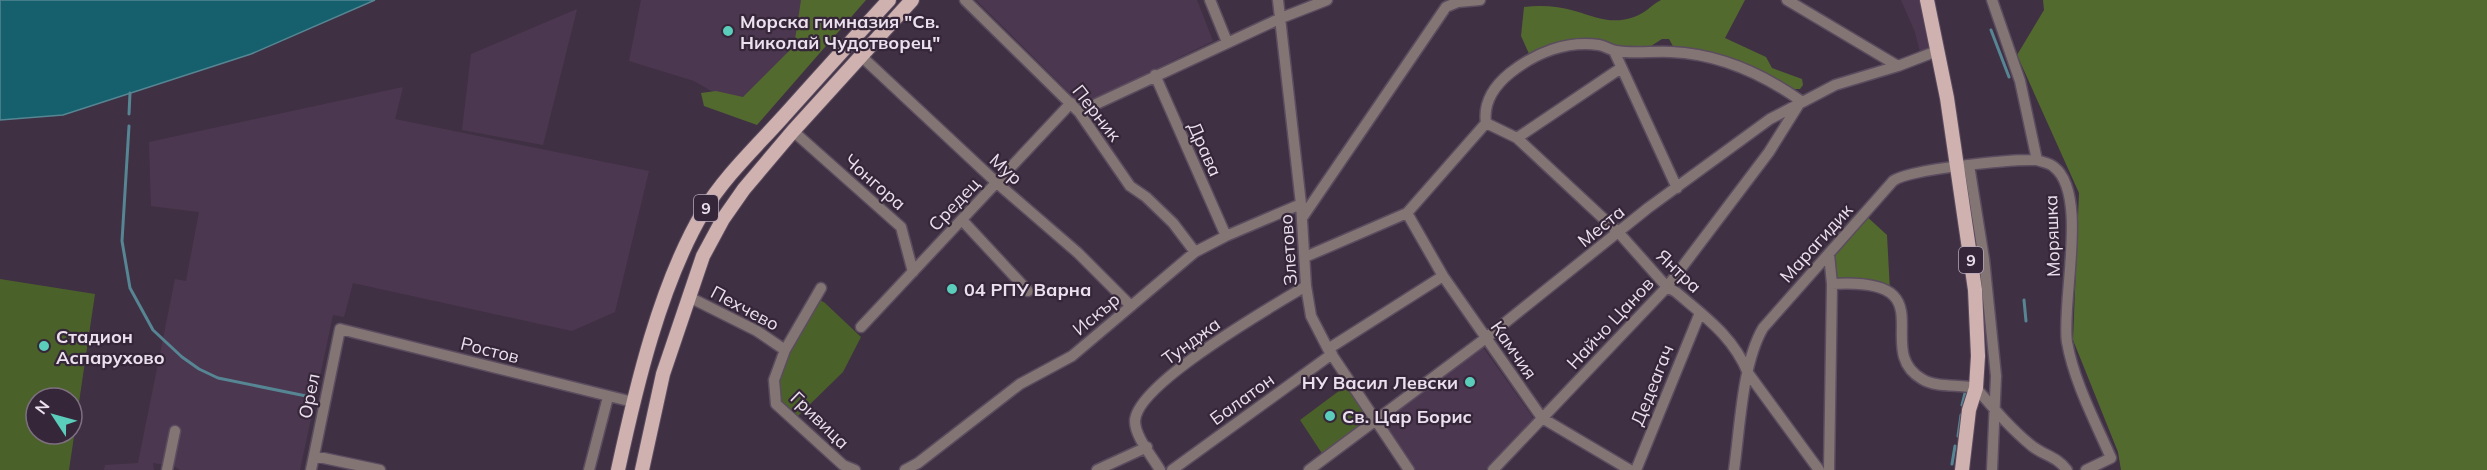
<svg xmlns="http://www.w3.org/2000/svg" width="2487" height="470" font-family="Mulish,sans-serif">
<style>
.built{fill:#4c3750}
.green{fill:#4b612a;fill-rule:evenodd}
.forest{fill:#536a2f}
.water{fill:#165f6d;stroke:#568693;stroke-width:1.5}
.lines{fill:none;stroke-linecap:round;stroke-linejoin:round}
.stream{stroke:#568693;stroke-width:3}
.minor-casing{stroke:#5b4c5f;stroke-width:13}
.major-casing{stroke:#5b4c5f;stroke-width:16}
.minor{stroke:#837574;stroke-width:10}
.major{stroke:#cfb1b0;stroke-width:14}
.poi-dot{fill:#5bcebb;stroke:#362639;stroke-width:2}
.labels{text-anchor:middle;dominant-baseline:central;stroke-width:4.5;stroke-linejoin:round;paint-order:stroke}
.shield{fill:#362639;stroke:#b5a8b7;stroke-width:1.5}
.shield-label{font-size:16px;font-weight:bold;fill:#ebe0ed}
.poi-label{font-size:18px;font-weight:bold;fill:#ebe0ed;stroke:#362639;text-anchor:start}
.street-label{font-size:18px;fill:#ebe0ed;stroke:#362639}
</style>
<rect width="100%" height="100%" fill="#403044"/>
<path class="built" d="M641,0H849L746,111L694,81L629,61Z
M976,0H1197L1213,41L1082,105Z
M1901,0H1923L1933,49L1920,52L1915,32Z
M577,9L543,145L462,130L471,54Z
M403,87L395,119L649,171L615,312L572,331L353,283L344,317L333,315L300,470H180L174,466L153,463L154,470H104L105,465L138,463L175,279L186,281L199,212L151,206L149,142Z
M1482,346L1534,419L1485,470H1415L1382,420Z"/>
<path class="green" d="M0,279L95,294L69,470H0ZM36,398H72V434H36Z
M820,300L825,303L861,337L843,372L798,416L780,401L779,381L782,367Z
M1351,382L1377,420L1325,458L1300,420Z"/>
<path class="forest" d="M801,0H866L757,125L704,106L701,93L716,91L743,97L794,46Z
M1661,0H1745L1725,38L1766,57L1772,68L1802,79L1803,85L1800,89H1793L1730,58L1674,48L1669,39H1662L1651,46H1613L1602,42L1530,56L1521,36L1524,7C1541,5 1558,6 1575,11C1595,17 1612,25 1634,17C1646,13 1651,5 1661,0Z
M2043,0H2487V470H2121L2118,452L2073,340L2079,193L2017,55L2044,10Z
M1864,214L1887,235L1890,291L1832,284L1829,254Z"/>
<path class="water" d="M0,0H375L251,54L63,115L0,120Z"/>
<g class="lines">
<path class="stream" d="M1991,30L2009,77
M129,114L130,93
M129,126L122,241L130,288L153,330L182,357L199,369L218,378L311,397
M2024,300L2026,321
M1962,405L1965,393
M1958,436L1961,415
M1952,464L1955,446"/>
<g class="minor-casing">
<path id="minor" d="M965,0L1079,112L1130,186L1146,197L1173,223L1195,252
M1210,0L1227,42
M1278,0L1301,204L1306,286L1311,316L1328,349L1409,470
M1787,0L1898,66
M1992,0L2020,81L2037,160C2042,162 2050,163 2054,167C2089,194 2061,302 2067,342C2074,382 2095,421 2111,458L2086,470
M1614,51L1677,188
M860,55L997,183L1078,253L1131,306
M1155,75L1226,236
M1079,112L1281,18L1327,0
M1486,123L1517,138L1619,233L1667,287L1676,292C1705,317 1733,336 1748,373L1819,470
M1486,123C1483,102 1494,86 1510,73C1535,53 1567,40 1599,45C1605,46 1610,50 1616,51C1633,54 1653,51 1671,52C1718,54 1763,74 1801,101
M793,131L901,227L913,272
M1517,138L1621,68
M1969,165L1984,259L1996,376L1992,470
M1407,213L1443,276L1542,418L1630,470
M1302,218L1446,7L1458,2L1480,0
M962,220L1028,291
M1305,257L1407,213L1486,123
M1832,284C1950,277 1870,349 1922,379C1936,388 1960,384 1976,388C1994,409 2011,429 2032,446C2045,456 2056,456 2067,470
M821,288L785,350L774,380L776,404L843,465L855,470
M689,297L757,331L785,350
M861,327L1071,103
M1328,349L1443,276
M314,456L380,470
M167,470L175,431
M311,470L340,329L633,402
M589,470L608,397
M905,470L918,463L1020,384L1072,356L1195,252L1226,236L1301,204
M1097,470L1147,447
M1160,470C1152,456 1135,437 1135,421C1136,384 1274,305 1306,286
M1172,470L1332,354
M1309,470L1486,338L1648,208L1770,119L1835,85L1898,66L1937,51
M1493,470L1667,287L1769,152L1799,104
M1636,470L1700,313
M1734,470C1740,428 1742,364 1763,328L1893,181C1909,169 2012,159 2037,160
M1829,470L1832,284L1829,254"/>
</g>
<g class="major-casing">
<path id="major" d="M1927,0L1947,98L1975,290L1978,356L1976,388L1969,410L1962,470
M618,470C636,387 660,285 703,212C724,177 755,148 782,118C818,78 853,39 889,0
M642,470L663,374L703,256L723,219L744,189L793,131L912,0"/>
</g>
<use href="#minor" class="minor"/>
<use href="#major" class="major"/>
</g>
<g class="poi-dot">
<circle cx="728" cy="31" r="6"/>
<circle cx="952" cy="289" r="6"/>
<circle cx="44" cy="346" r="6"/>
<circle cx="1470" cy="382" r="6"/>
<circle cx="1330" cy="416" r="6"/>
</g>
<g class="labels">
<g class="shield">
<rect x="694" y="195" width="24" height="26" rx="4.5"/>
<rect x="1959" y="247" width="24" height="26" rx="4.5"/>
</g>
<g class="shield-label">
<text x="706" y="208">9</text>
<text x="1971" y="260">9</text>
</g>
<g class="poi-label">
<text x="740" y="21">Морска гимназия "Св.<tspan x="740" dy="21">Николай Чудотворец"</tspan></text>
<text x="964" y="289">04 РПУ Варна</text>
<text x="56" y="336">Стадион<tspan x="56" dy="21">Аспарухово</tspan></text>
<text x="1458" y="382" text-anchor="end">НУ Васил Левски</text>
<text x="1342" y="416">Св. Цар Борис</text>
</g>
<g class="street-label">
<text transform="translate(1097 113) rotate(52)">Перник</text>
<text transform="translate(1205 149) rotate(66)">Драва</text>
<text transform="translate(1006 169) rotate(42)">Мур</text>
<text transform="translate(875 182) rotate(41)">Чонгора</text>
<text transform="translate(954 204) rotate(-47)">Средец</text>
<text transform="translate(1601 226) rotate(-39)">Места</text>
<text transform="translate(2052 236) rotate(-92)">Моряшка</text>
<text transform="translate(1816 243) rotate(-48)">Марагидик</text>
<text transform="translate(1288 250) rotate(-94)">Злетово</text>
<text transform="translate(1679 271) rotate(43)">Янтра</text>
<text transform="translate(745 308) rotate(28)">Пехчево</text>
<text transform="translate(1096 314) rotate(-40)">Искър</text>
<text transform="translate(1610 323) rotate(-47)">Найчо Цанов</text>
<text transform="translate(1191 341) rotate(-36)">Тунджа</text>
<text transform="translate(490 350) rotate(14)">Ростов</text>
<text transform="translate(1514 350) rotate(55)">Камчия</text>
<text transform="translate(1652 385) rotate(-68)">Дедеагач</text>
<text transform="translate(309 396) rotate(-79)">Орел</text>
<text transform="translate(1242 399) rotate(-36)">Балатон</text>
<text transform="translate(820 420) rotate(44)">Гривица</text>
</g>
</g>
<g transform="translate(54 416) rotate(306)"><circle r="28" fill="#362639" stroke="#7e7081" stroke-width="1.5"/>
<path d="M0-4.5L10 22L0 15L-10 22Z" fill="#5bcebb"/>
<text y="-9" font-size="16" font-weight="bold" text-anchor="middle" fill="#ebe0ed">N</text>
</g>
</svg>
